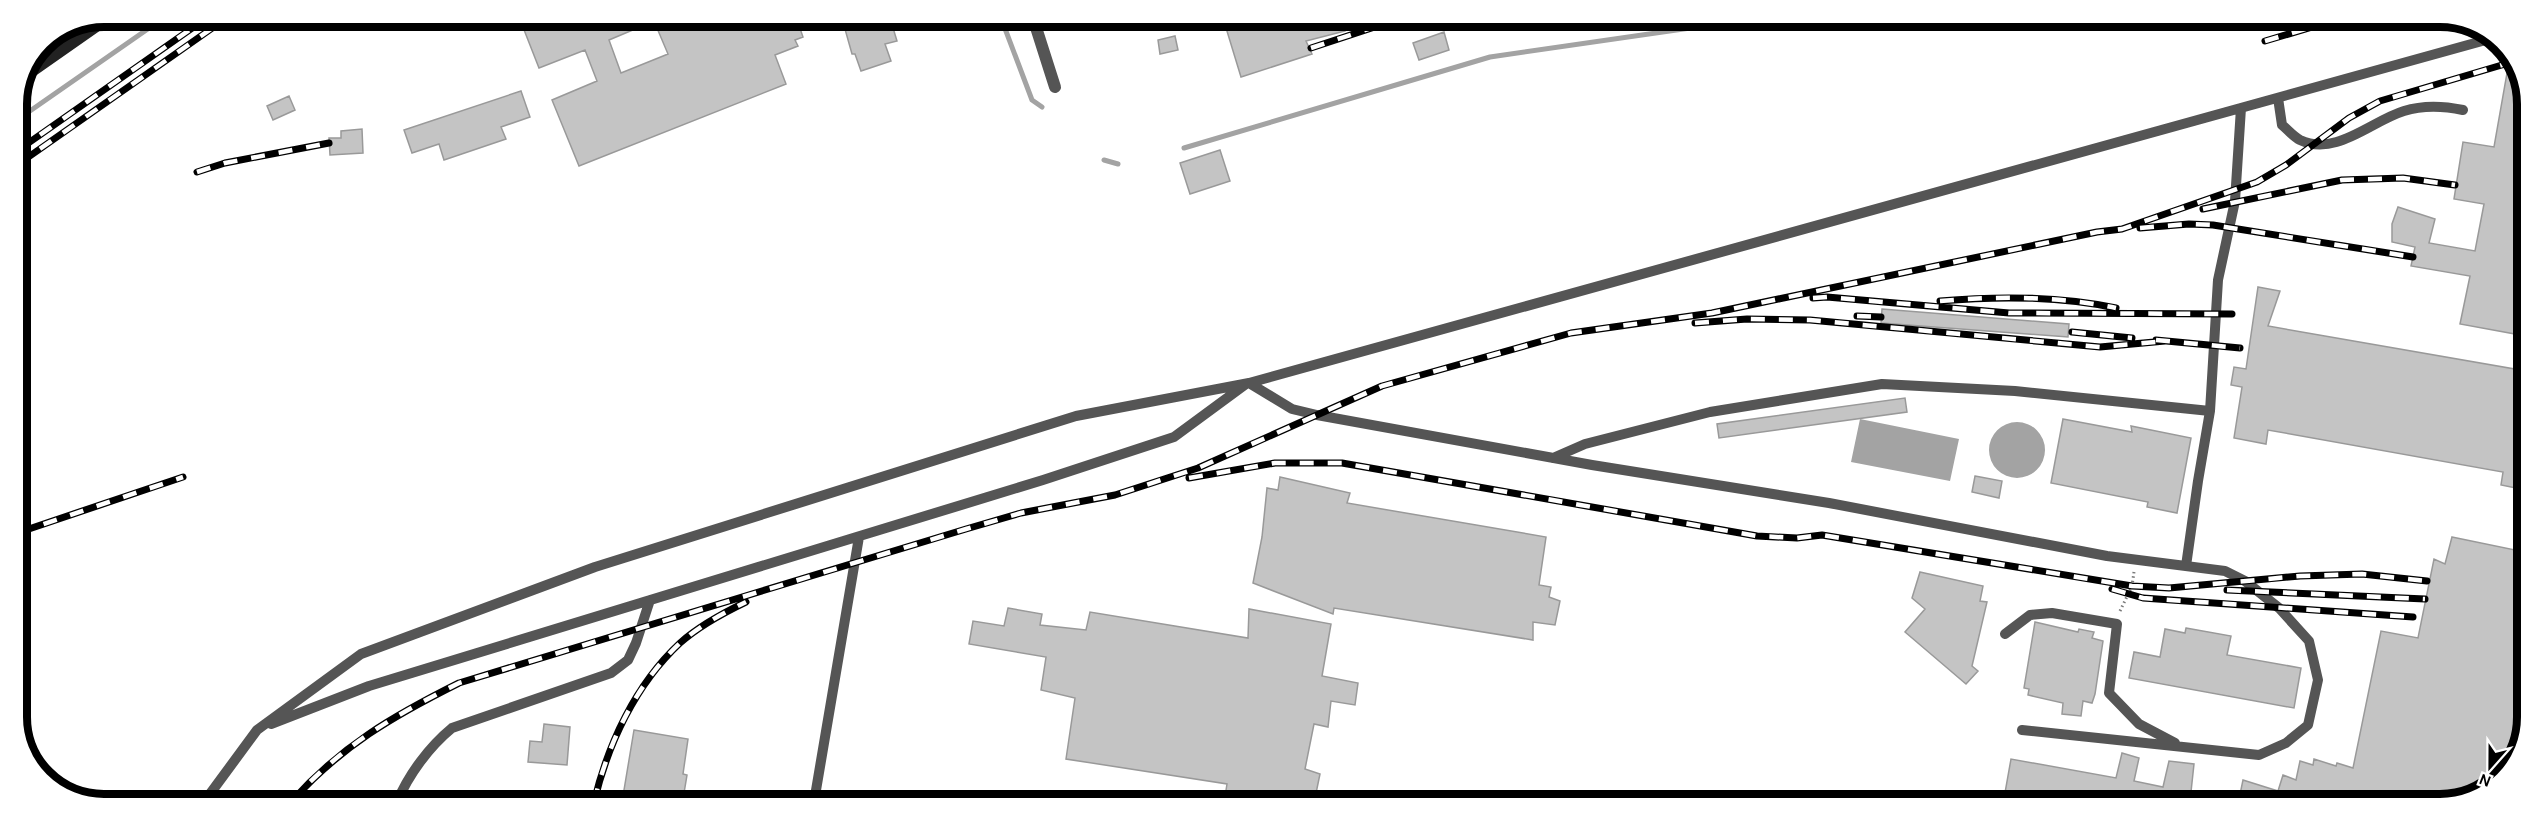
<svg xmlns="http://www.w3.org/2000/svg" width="2544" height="821" font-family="Karla,sans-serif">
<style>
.water{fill:#a3a3a3}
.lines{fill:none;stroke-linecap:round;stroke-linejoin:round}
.stream{stroke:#a3a3a3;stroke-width:5}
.building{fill:#c4c4c4;stroke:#999;stroke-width:1.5;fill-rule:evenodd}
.path{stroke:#777;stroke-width:3;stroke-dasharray:1.5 3;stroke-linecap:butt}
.lane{stroke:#555;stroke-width:10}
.street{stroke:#555;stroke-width:12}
.secondary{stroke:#222;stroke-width:12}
.rail-casing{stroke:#000;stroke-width:7}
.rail{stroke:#fff;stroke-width:4.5;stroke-dasharray:14;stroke-linecap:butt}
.rim{fill:none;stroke:#000;stroke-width:8}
</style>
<rect width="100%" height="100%" fill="#fff"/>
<path class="water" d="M1860,419L1959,439L1950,481L1851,462Z
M1989 450a28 28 0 1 1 56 0a28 28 0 1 1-56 0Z"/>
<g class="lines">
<path class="stream" d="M1001,18L1032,100L1042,107
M17,120L165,17
M1184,148L1490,57L1753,19
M1104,160L1118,164"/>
</g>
<path class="building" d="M519,17H796L803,37L795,40L798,46L775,55L786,84L579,166L552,100L597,81L585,50L539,68ZM654,21L668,54L621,73L609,40Z
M857,17L890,18L897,41L885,44L891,61L861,71L855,54H852L843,22Z
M1223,18H1340L1345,31L1306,41L1312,54L1241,77Z
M1444,32L1449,50L1419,60L1413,43Z
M1175,36L1178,50L1160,54L1158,40Z
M2510,56L2527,98L2526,336L2460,324L2470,276L2411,266L2415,247L2392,242V224L2398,207L2435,219L2429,243L2475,251L2484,204L2454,199L2463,142L2494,147Z
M521,91L530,117L501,127L506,139L444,160L439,144L412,153L404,130Z
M289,96L295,110L273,120L267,106Z
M362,129L363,153L330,155L329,138H341V131Z
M1220,150L1230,181L1190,194L1180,163Z
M2258,287L2280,291L2268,326L2526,371V490L2501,485L2503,472L2268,430L2266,444L2234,438L2242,387L2231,385L2234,367L2246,369Z
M1882,309L2069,324L2068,337L1881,323Z
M1905,398L1907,412L1719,438L1717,424Z
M2063,419L2132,432L2131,426L2191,438L2177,513L2147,507L2148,502L2051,483Z
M1975,476L2002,481L1999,498L1972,492Z
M1280,477L1350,493L1347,503L1546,537L1539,585L1551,587L1549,597L1560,601L1555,625L1533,622V640L1334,608L1333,614L1253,583L1262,537L1267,488L1278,490Z
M2452,537L2525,552L2524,740L2494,786L2441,804H2238L2243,780L2278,791L2283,775L2296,780L2300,761L2313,765L2314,759L2336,766L2337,763L2353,768L2381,631L2418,638L2434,559L2445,564Z
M1920,572L1983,586L1980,601L1987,602L1972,666L1978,671L1966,684L1905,632L1925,609L1912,598Z
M1008,608L1042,614L1040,625L1086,630L1090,612L1248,638L1249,609L1331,624L1322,676L1358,683L1355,705L1331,701L1328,727L1314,724L1305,769L1320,774L1314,803H1224L1227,784L1066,759L1075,698L1041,690L1046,657L969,644L973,621L1004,626Z
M2035,622L2078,632L2079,629L2094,632L2092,638L2103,641L2095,694L2092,703L2083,701L2081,716L2062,714L2063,703L2028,695L2029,689L2024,688Z
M2186,628L2231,636L2227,655L2301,668L2294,708L2129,678L2134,652L2160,657L2165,629L2185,633Z
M544,724L570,727L567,765L528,762L530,741L542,742Z
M634,730L688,739L683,774L687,775L683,799L655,793L653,802H622Z
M2122,753L2139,758L2134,781L2163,787L2169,761L2194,764L2191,792L2220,797L2219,804H2003L2011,759L2116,778Z"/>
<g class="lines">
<path class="path" d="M2120,611L2132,586L2134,572"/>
<path class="lane" d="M2278,98L2282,125C2288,130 2294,137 2300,140C2336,157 2371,121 2404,111C2423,105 2444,106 2463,110
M1249,383L1292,409L1317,415L1592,465L1829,503L2107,556L2225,571L2245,581L2279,608L2309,641L2318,680L2308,725L2286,743L2259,755L2022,730
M1553,458L1585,444L1710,412L1882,384L2015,391L2210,411
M2186,566L2198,481L2210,411L2218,280L2235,201L2241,108
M2005,634L2030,615L2052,613L2117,624L2109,693L2139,724L2175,743
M271,724L369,686L1043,480L1174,437L1246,384
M204,802L257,730L361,654L595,567L1076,416L1249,383L2493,38
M397,802C409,774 429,747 452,728L611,673L628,660L636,643L650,600
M814,802L859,537"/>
<path class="street" d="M1033,18L1055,87"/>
<path class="secondary" d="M29,73L109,17"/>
<g class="rail-casing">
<path id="rail" d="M1342,19L1346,18
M2265,41L2339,19
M1311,48L1402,18
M17,151L208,17
M17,165L228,17
M197,172L225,163L329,143
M2203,209L2342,180L2403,178L2455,185
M2140,228L2189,224L2213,225L2413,257
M1813,298L1827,297L2009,313L2232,314
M1940,301C1998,296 2059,296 2116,308
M1857,316L1881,317
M1695,323L1747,319L1810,320L2100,347L2165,341
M2072,332L2132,338
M2156,340L2240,348
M1189,478L1275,463H1342L1757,536L1797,538L1822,535L2132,586L2169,588L2300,576L2362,574L2427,581
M17,533L183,477
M2112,589L2143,598L2413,617
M2227,590L2425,599
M291,802C341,746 393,716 459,683L966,529L1021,513L1115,495L1198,468L1382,386L1571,333L1712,313L2097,232L2122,229L2257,182L2286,165L2349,118L2380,101L2512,62
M594,802C608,744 635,685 680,643C699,626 723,613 746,602"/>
</g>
<use href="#rail" class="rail"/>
</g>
<path d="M0 0H2544V821H0ZM104 27H2440A77 77 0 0 1 2517 104V717A77 77 0 0 1 2440 794H104A77 77 0 0 1 27 717V104A77 77 0 0 1 104 27Z" fill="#fff" fill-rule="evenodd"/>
<path class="rim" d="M104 27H2440A77 77 0 0 1 2517 104V717A77 77 0 0 1 2440 794H104A77 77 0 0 1 27 717V104A77 77 0 0 1 104 27Z"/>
<g transform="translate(2490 767) rotate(201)" stroke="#ffffff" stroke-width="4.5" paint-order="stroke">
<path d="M0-4.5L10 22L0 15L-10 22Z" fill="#000000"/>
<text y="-9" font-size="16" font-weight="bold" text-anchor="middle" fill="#000000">N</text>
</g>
</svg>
